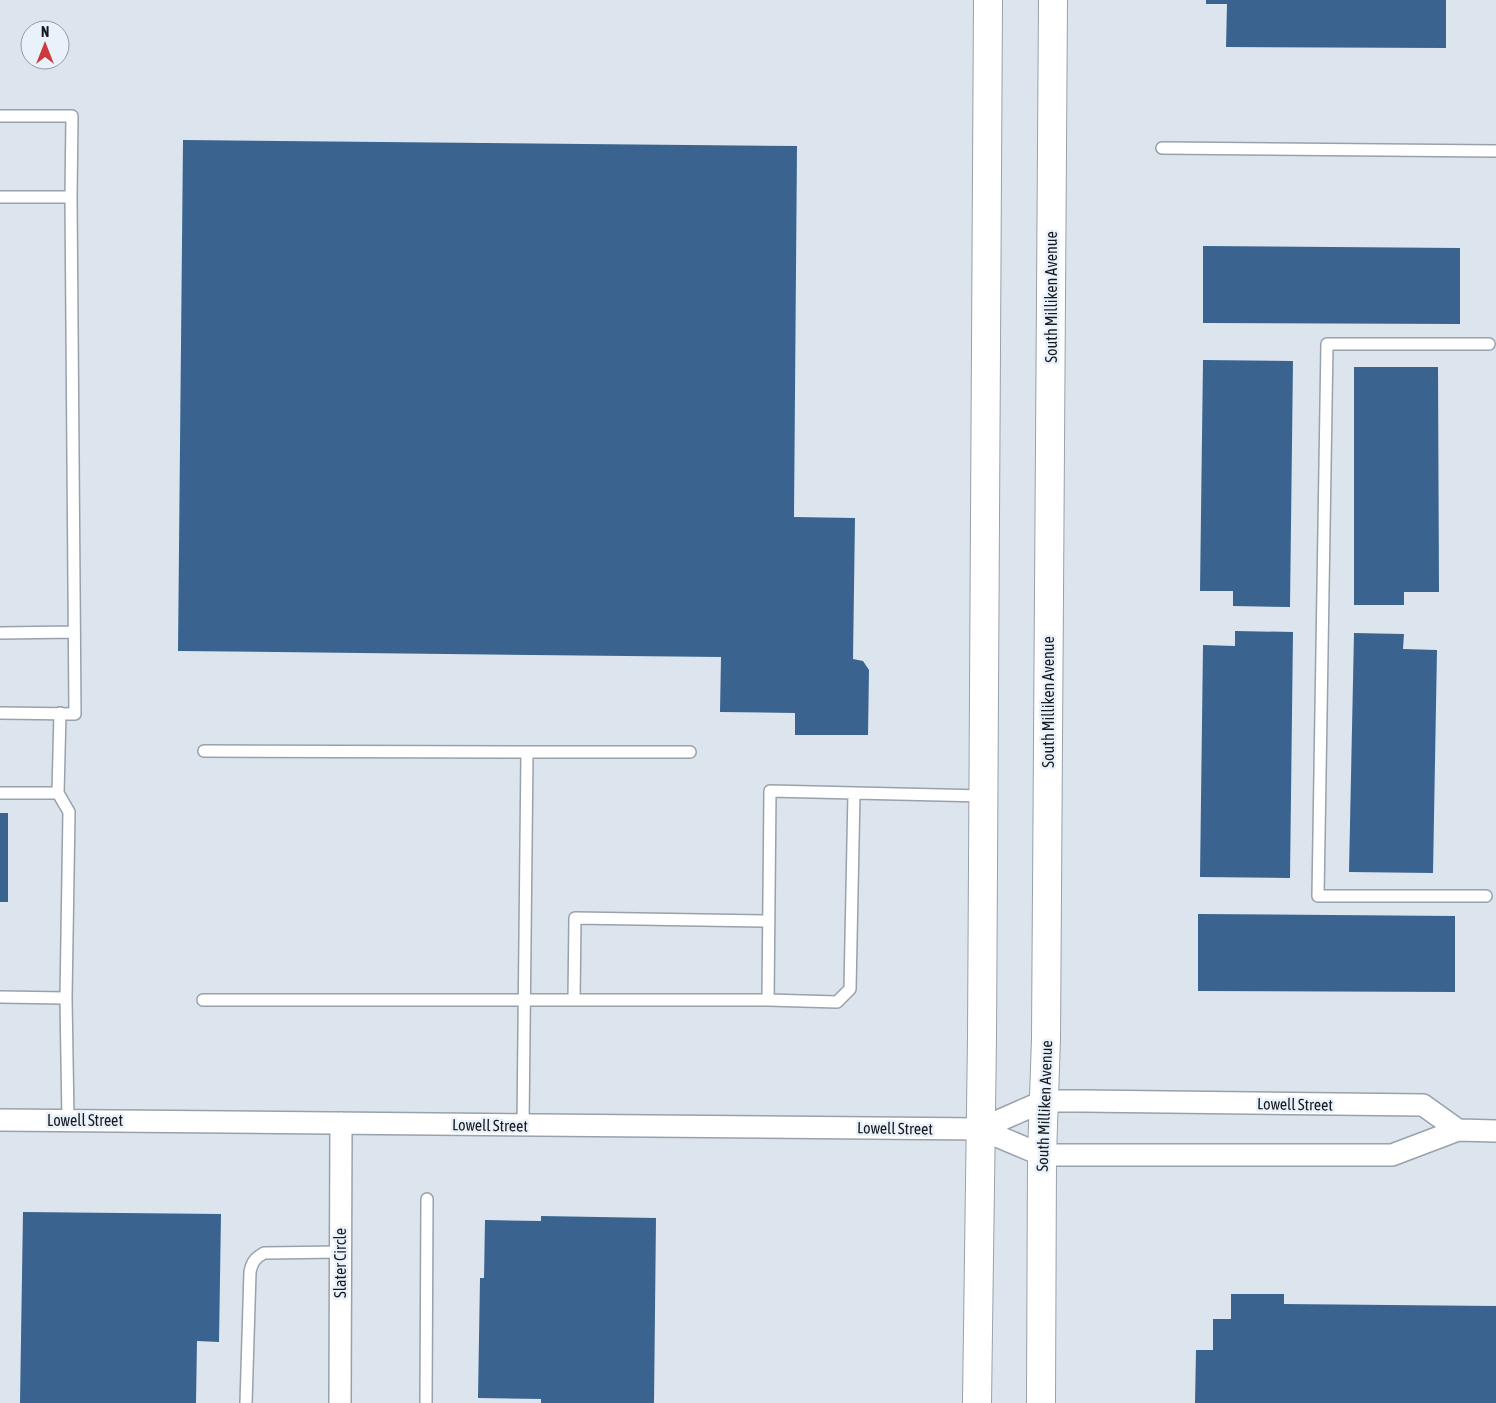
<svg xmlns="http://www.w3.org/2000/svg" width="1496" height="1403" font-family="'Asap Condensed',sans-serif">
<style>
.building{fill:#3a648f}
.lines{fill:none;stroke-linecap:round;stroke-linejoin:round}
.lane-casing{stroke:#99a1aa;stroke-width:14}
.street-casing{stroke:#99a1aa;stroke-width:24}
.primary-casing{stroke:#99a1aa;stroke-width:30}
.lane{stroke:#fff;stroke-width:11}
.street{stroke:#fff;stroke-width:21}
.primary{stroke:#fff;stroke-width:28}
.labels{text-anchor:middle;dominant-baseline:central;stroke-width:5;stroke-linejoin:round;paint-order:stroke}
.street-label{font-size:16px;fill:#171a1e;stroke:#e9f2fb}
</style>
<rect width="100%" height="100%" fill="#dce5ee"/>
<path class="building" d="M1206,0H1446V48L1226,47L1227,4H1206Z
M183,140L797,146L794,517L855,518L853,659L863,661L869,670L868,735H795V713L720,712L721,657L178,651Z
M1203,246L1460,248V324L1203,323Z
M1203,360L1293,361L1290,607L1233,606V591H1200Z
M1354,367H1438L1439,592H1404V605H1354Z
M1235,631L1293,632L1290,878L1200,877L1203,645L1235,646Z
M1354,633L1404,634L1403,649L1437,650L1433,873L1349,872Z
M0,813H8V902H0Z
M1198,914L1455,916V992L1198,991Z
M23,1212L221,1214L219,1342L197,1341L196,1403H20Z
M541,1216L656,1218L654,1403H541V1399L478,1398L480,1278H484L485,1220L541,1221Z
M1231,1294H1284V1304L1496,1306V1403H1195L1196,1350H1213V1319H1231Z"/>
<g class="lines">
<g class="lane-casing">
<path id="lane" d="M0,116H72L71,197
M1162,148L1496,151
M0,197H71L75,714L0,713
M0,633L74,632
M204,751L527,752L523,1125
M527,752H690
M0,793H58L60,713
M58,793L69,812L66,998
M1486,896H1318L1327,344H1489
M0,997L66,998L68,1120
M203,1000H768L770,791L983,796
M574,1000L575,918L769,921
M768,1000L837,1002L850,989L854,793
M246,1403L250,1272C252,1262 255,1258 264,1253L340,1252
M426,1403L427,1199"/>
</g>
<g class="street-casing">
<path id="street" d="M0,1120L980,1129L1042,1155H1392L1458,1130L1496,1131
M980,1129L1044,1101H1083L1423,1105L1458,1130
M340,1403L341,1123"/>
</g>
<g class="primary-casing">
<path id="primary" d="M977,1403L982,1038L988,0
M1041,1403L1042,1155L1046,1039L1053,0"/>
</g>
<use href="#lane" class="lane"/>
<use href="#street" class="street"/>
<use href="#primary" class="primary"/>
</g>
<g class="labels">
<g class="street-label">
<text transform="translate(1051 297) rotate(-90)">South Milliken Avenue</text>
<text transform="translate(1048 702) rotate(-90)">South Milliken Avenue</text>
<text transform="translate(1295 1104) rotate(1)">Lowell Street</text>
<text transform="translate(1044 1106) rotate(-88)">South Milliken Avenue</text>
<text x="85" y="1120">Lowell Street</text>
<text transform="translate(490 1125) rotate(1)">Lowell Street</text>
<text transform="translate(895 1128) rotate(1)">Lowell Street</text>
<text transform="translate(340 1263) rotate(-90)">Slater Circle</text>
</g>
</g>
<g transform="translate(45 45)"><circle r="24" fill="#e9f2fb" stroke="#959ca3"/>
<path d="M0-4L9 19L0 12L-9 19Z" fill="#cb3b3d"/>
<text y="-8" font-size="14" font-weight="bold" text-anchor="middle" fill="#171a1e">N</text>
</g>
</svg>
